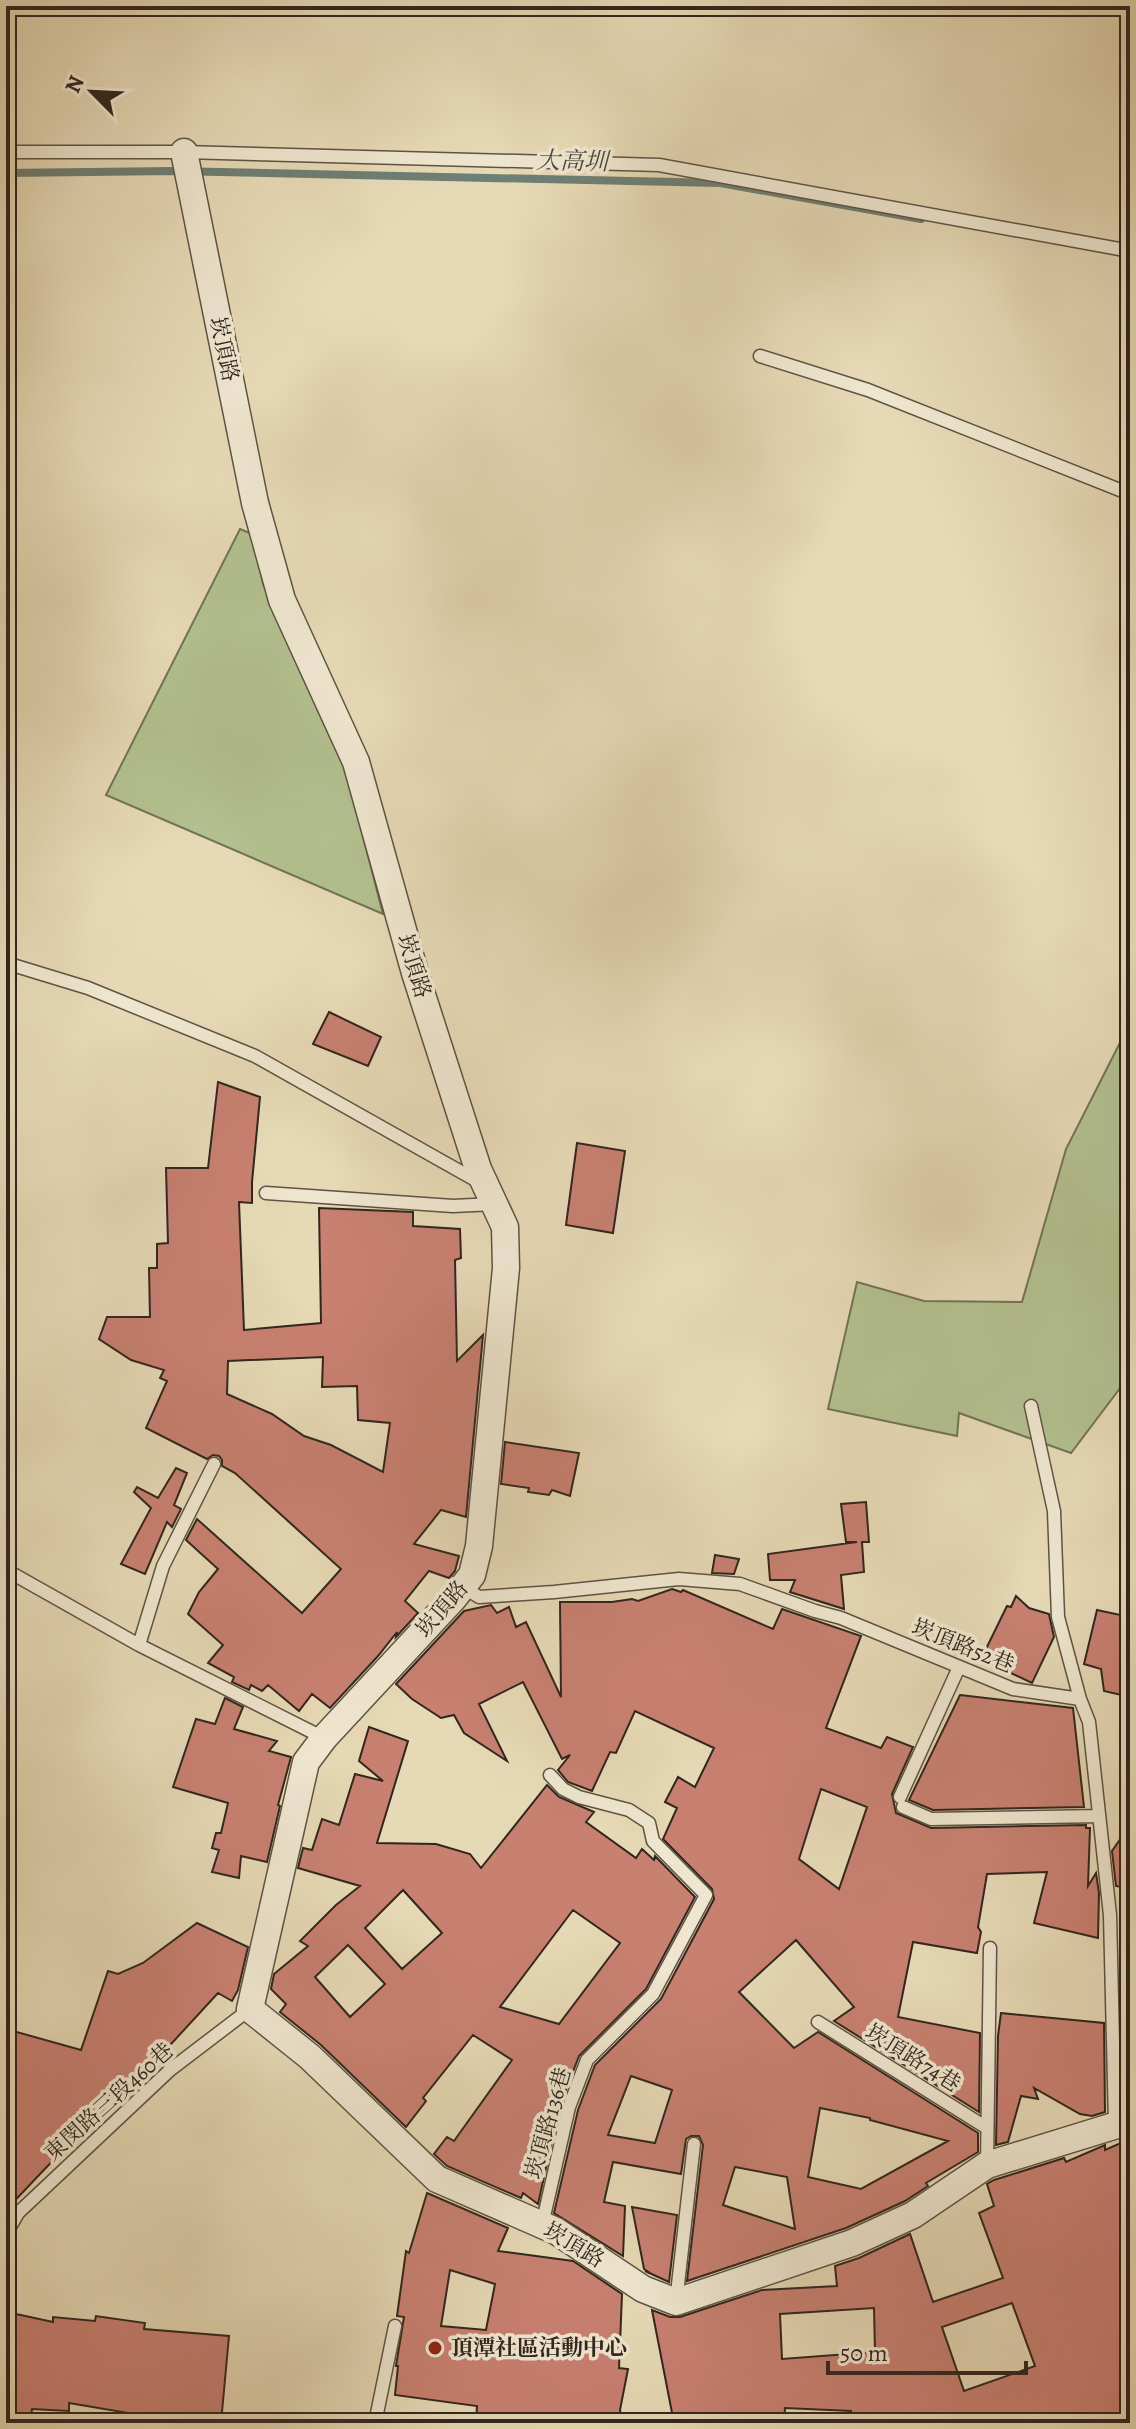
<svg xmlns="http://www.w3.org/2000/svg" width="1136" height="2429" font-family="Alegreya,'Noto Serif TC',serif">
<style>
.green{fill:#b3c08f;stroke:#727356;stroke-width:2}
.lines{fill:none;stroke-linecap:round;stroke-linejoin:round}
.stream{stroke:#6e7f74;stroke-width:8}
.building{fill:#c88071;stroke:#31261e;stroke-width:2;fill-rule:evenodd}
.service-casing{stroke:#5e5344;stroke-width:15}
.minor-casing{stroke:#5e5344;stroke-width:29}
.service{stroke:#efe6cf;stroke-width:12}
.minor{stroke:#efe6cf;stroke-width:26}
.poi-dot{fill:#8f2418;stroke:#efe6cf;stroke-width:3}
.labels{text-anchor:middle;dominant-baseline:central;stroke-width:7;stroke-linejoin:round;paint-order:stroke}
.street-label{font-size:22px;fill:#31261e;stroke:#efe6cf}
.poi-label{font-size:22px;font-weight:bold;fill:#31261e;stroke:#efe6cf;text-anchor:start}
.water-label{font-size:24px;font-style:italic;fill:#4a4b42;stroke:#efe6cf}
</style>
<rect width="100%" height="100%" fill="#e6d9b5"/>
<filter id="stains"><feTurbulence type="fractalNoise" baseFrequency=".0025" numOctaves="4"/><feColorMatrix values="0 0 0 0 .2 0 0 0 0 .09 0 0 0 0 .02 0 0 0 .5 -.17"/></filter>
<radialGradient id="worn" r=".72"><stop offset=".6" stop-color="#630" stop-opacity="0"/><stop offset="1" stop-color="#630" stop-opacity=".3"/></radialGradient>
<path class="green" d="M240,529L252,534L263,584L338,740L383,914L106,795Z
M1130,1023V1375L1071,1453L959,1413L957,1436L828,1409L857,1282L924,1301L1022,1302L1066,1149Z"/>
<g class="lines">
<path class="stream" d="M6,173L172,171L720,183L921,219"/>
</g>
<path class="building" d="M329,1012L381,1037L368,1066L313,1044Z
M218,1082L260,1097L252,1182V1203L239,1202L244,1330L321,1323L319,1208L413,1212V1226L460,1229L461,1258L455,1260L457,1361L483,1335L466,1517L441,1510L414,1544L459,1556L455,1571L449,1578L429,1571L405,1601L418,1613L396,1637L397,1632L378,1656L330,1708L312,1694L299,1711L268,1685L262,1691L251,1685L249,1690L232,1682L234,1677L208,1663L223,1645L188,1614L199,1592L218,1569L186,1540L197,1519L302,1613L341,1569L235,1473L222,1466V1460L219,1456L213,1455L207,1459L146,1428L167,1381L160,1378L164,1370L131,1360L99,1339L107,1317H150L149,1268H157V1244L168,1243L166,1168H208ZM323,1357L322,1387L357,1386L358,1420L390,1423L383,1472L331,1445L304,1436L272,1414L227,1394L228,1361Z
M577,1143L625,1151L613,1233L566,1225Z
M505,1442L579,1453L570,1496L552,1490L549,1495L528,1492L529,1488L501,1484Z
M176,1468L187,1473L174,1505L181,1509L172,1527L167,1522L145,1574L121,1564L151,1508L134,1492L137,1487L158,1498Z
M866,1502L869,1542H862L864,1572L841,1575L844,1609L790,1592L795,1580H770L768,1554L857,1542H846L841,1504Z
M715,1555L739,1559L734,1574L712,1573Z
M672,1589L681,1592L683,1590L773,1629L782,1609L861,1636L826,1728L881,1748L887,1737L913,1747L892,1794L896,1813L931,1828L1086,1825V1828H1090L1088,1886L1096,1873L1099,1893L1098,1938L1034,1923L1047,1872L987,1874L978,1927L981,1932L977,1953L913,1942L898,2017L980,2033L979,2112L834,2021L854,2007L796,1940L739,1992L794,2048L818,2032L978,2133V2152L926,2183L928,2186L905,2201L846,2228L687,2281L703,2145L699,2136H691L686,2139L681,2174L613,2162L604,2202L625,2206L623,2256L554,2213L578,2110L595,2065L661,1999L714,1899L712,1889L663,1839L677,1808L665,1802L678,1777L695,1787L714,1748L635,1711L616,1753L610,1752L592,1791L568,1782L558,1770L570,1755L562,1759L523,1682L479,1704L507,1761L464,1733L454,1715L441,1718L412,1699L396,1684L464,1611L491,1605L497,1613L509,1607L516,1627L526,1622L561,1697L560,1602H612L632,1599L638,1601ZM821,1789L867,1807L839,1889L799,1859ZM631,2076L672,2090L655,2143L608,2135ZM820,2108L870,2118V2120L948,2141L861,2189L808,2177ZM735,2167L787,2177L795,2229L723,2205Z
M1016,1596L1029,1608L1049,1614L1054,1637L1032,1683L981,1659L1007,1606L1011,1607Z
M1097,1610L1130,1617V1697L1104,1691L1101,1669L1084,1664Z
M960,1695L1073,1708L1084,1807L933,1810L909,1800Z
M225,1698L243,1707L234,1729L277,1741L269,1751L291,1757L278,1805L280,1806L267,1862L241,1856L239,1878L212,1872L219,1850L212,1848L216,1833H221L228,1803L173,1787L196,1719L215,1724Z
M369,1727L408,1741L377,1843L436,1844L470,1854L481,1868L547,1785L559,1797L594,1812L586,1822L636,1858L642,1849L654,1860L655,1856L695,1897L646,1989L579,2056L560,2105L538,2204L523,2193L521,2198L447,2166L434,2154L447,2137L454,2141L512,2060L473,2035L423,2098L426,2101L406,2127L321,2045L280,2012L286,2004L271,1989L274,1974L308,1946L300,1941L336,1905L360,1886L298,1868L303,1848L312,1850L322,1819L339,1825L355,1774L383,1781L359,1761ZM403,1890L442,1933L402,1969L365,1928ZM573,1910L620,1943L559,2024L500,2007ZM348,1945L385,1984L350,2017L315,1977Z
M1130,1825V1889L1116,1886L1112,1851Z
M197,1923L248,1947L238,1990L232,2001L218,1993L126,2093L114,2083L99,2121L93,2118L6,2210V2029L81,2050L108,1971L118,1974L143,1963Z
M1001,2013L1104,2023L1105,2112L1092,2116L1080,2114L1034,2088L1038,2099L1021,2096L1008,2142L996,2145L998,2036Z
M1122,2025L1130,2026V2084H1123Z
M1130,2139V2423H851V2411L785,2408L784,2423H674L652,2310L670,2317H680L762,2290L837,2286L835,2266L859,2258L910,2234L933,2302L1003,2278L979,2213L994,2206L987,2184L994,2180L1064,2158L1066,2162L1105,2145V2150ZM1012,2303L1035,2366L964,2391L942,2327ZM874,2308L875,2352L782,2359L780,2314Z
M427,2193L508,2228L498,2251L573,2261L622,2294L619,2368L628,2369L620,2410L622,2423H476L477,2406L395,2395L398,2366H396L404,2317L397,2316L406,2251L409,2253ZM450,2270L495,2284L486,2330L441,2326Z
M632,2207L677,2215L669,2282L645,2271H647L644,2269Z
M16,2314L53,2322V2317L95,2321L96,2316L145,2323L144,2329L229,2336L221,2423H178L146,2420V2416L69,2403V2411L32,2409L30,2423H6V2338L14,2339Z"/>
<g class="lines">
<g class="service-casing">
<path id="service" d="M6,152H184L659,165L1130,251
M760,356L868,390L1130,494
M6,963L88,988L255,1056L479,1182
M266,1193L453,1206L494,1204
M1031,1406L1054,1511L1058,1617L1080,1699
M6,1570L139,1645L324,1738
M463,1587L479,1597L554,1592L679,1579L740,1584L815,1611L841,1618L1013,1689L1080,1699L1089,1722L1110,1915L1115,2125
M139,1645L163,1566L214,1464
M900,1797L959,1667
M903,1807L931,1819L1099,1816
M818,2022L987,2128
M987,2165L990,1948
M542,2225L569,2107L587,2060L653,1994L706,1895L653,1841L649,1823L629,1810L579,1797L563,1789L550,1775
M6,2234L18,2213L170,2070L250,2009
M676,2302L694,2144
M375,2423L395,2326"/>
</g>
<g class="minor-casing">
<path id="minor" d="M184,152L255,503L282,600L356,762L415,973L478,1169L505,1227L506,1268L479,1546L472,1575L453,1599L324,1738L306,1762L250,2009L310,2057L437,2179L556,2231L643,2289L676,2302L852,2243L913,2215L987,2165L1130,2121"/>
</g>
<use href="#service" class="service"/>
<use href="#minor" class="minor"/>
</g>
<circle class="poi-dot" cx="435" cy="2348" r="8"/>
<g class="labels">
<g class="street-label">
<text transform="translate(224 349) rotate(78)">崁頂路</text>
<text transform="translate(414 966) rotate(73)">崁頂路</text>
<text transform="translate(442 1609) rotate(-49)">崁頂路</text>
<text transform="translate(963 1646) rotate(22)">崁頂路52巷</text>
<text transform="translate(913 2058) rotate(32)">崁頂路74巷</text>
<text transform="translate(109 2102) rotate(-42)">東閔路三段460巷</text>
<text transform="translate(548 2123) rotate(-74)">崁頂路136巷</text>
<text transform="translate(574 2245) rotate(31)">崁頂路</text>
</g>
<g class="poi-label">
<text x="451" y="2348">頂潭社區活動中心</text>
</g>
<g class="water-label">
<text transform="translate(572 161) rotate(1)">大高圳</text>
</g>
</g>
<rect width="1136" height="2429" fill="none" stroke="#e6d9b5" stroke-width="32"/>
<rect x="8" y="8" width="1120" height="2413" fill="none" stroke="#31261e" stroke-width="4"/>
<rect x="16" y="16" width="1104" height="2397" fill="none" stroke="#31261e" stroke-width="2"/>
<g transform="translate(92 92) rotate(294)" stroke="#efe6cf" stroke-width="6" paint-order="stroke">
<path d="M0-6L14 30L0 20L-14 30Z" fill="#31261e"/>
<text y="-12" font-size="22" font-weight="bold" text-anchor="middle" fill="#31261e">N</text>
</g>
<path d="M828 2361v12h198v-12" fill="none" stroke="#31261e" stroke-width="4"/>
<text x="840" y="2361" font-size="24" fill="#31261e" stroke="#efe6cf" stroke-width="6" paint-order="stroke">50 m</text>
<rect width="100%" height="100%" filter="url(#stains)"/>
<rect width="100%" height="100%" fill="url(#worn)"/>
</svg>
